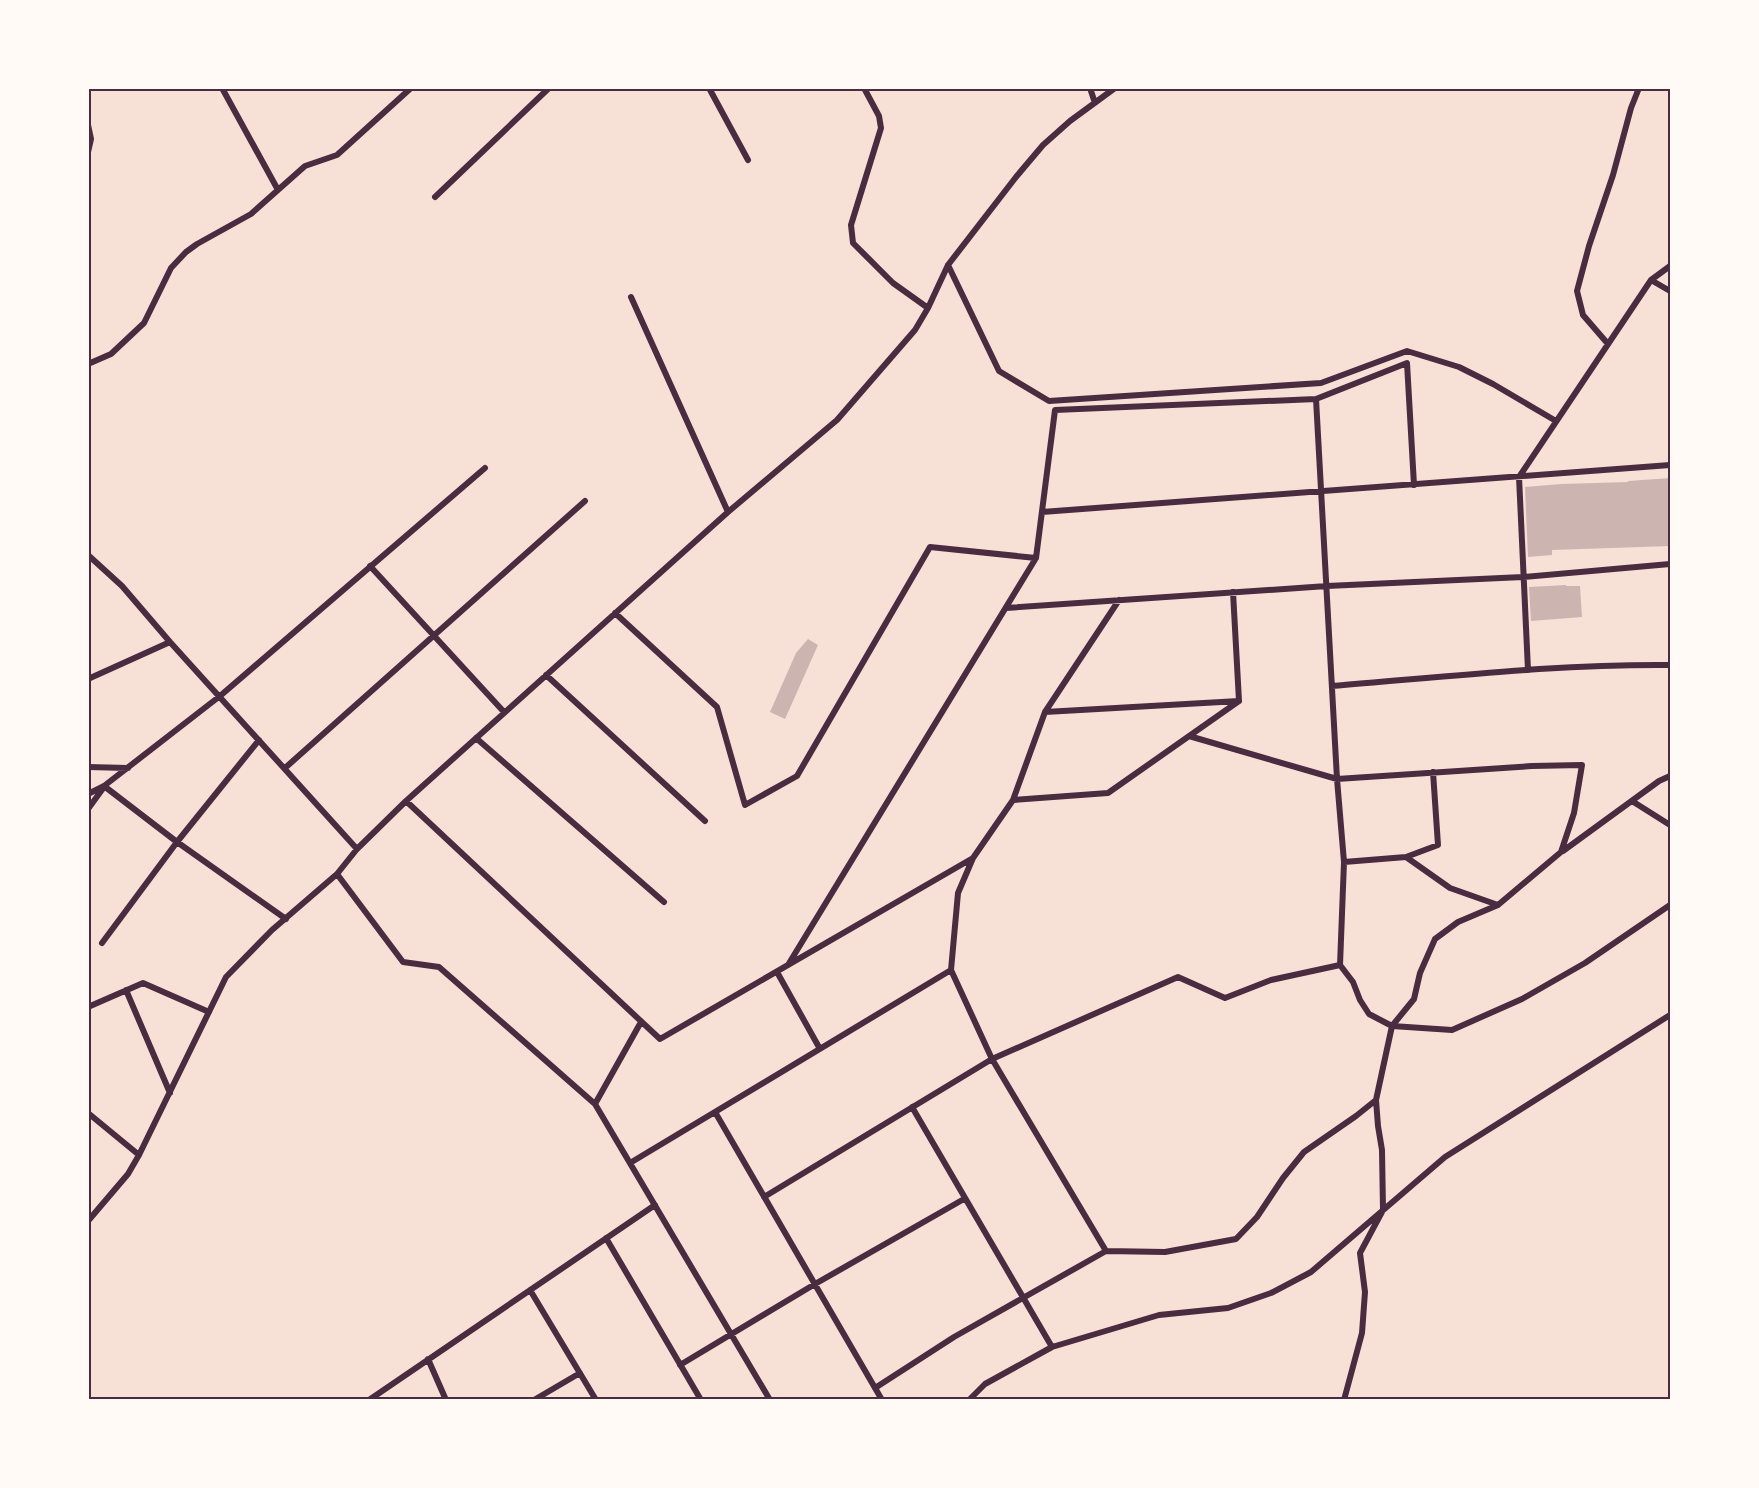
<svg xmlns="http://www.w3.org/2000/svg" width="1759" height="1488" font-family="'Fira Sans Condensed',sans-serif">
<style>
.building{fill:#ccb4b1}
.lines{fill:none;stroke-linecap:round;stroke-linejoin:round}
.minor{stroke:#4a2c40;stroke-width:6}
.neatline{fill:none;stroke:#4a2c40;stroke-width:2}
</style>
<rect width="100%" height="100%" fill="#f7e1d7"/>
<path class="building" d="M1671,478V546L1552,550V555L1528,557L1525,487L1561,484L1628,482V481Z
M1566,585V586H1580L1582,617L1531,621L1529,587Z
M808,639L818,645L785,719L770,712L796,653Z"/>
<g class="lines">
<path class="minor" d="M222,88L278,190
M709,88L748,160
M864,88L879,116L881,128L851,225L853,243L893,283L928,308
M1090,88L1095,103
M88,125L91,139L88,152
M435,197L549,88
M948,265L999,371L1049,401L1321,383L1407,351L1459,367L1493,384L1556,421
M1651,280L1670,291
M631,297L728,512
M1608,344L1583,315L1577,291L1589,246L1613,175L1631,108L1639,88
M88,364L111,354L144,323L171,268L186,252L197,244L251,214L305,166L337,155L411,88
M1316,399L1337,779L1344,862L1340,965L1353,982L1360,1000L1369,1014L1392,1026L1452,1030L1522,999L1585,963L1670,905
M1042,512L1670,465
M88,555L122,586L170,642L357,849
M370,566L504,712
M1233,592L1239,701
M1006,608L1327,586L1523,577L1670,564
M615,613L717,707L745,805L797,776L930,547L1036,558
M1528,670L1519,477L1651,280L1670,266
M546,675L705,821
M88,679L170,642
M1332,686C1445,677 1558,664 1670,665
M1045,712L1239,701
M476,738L664,902
M88,767L128,768
M285,768L585,501
M104,786L177,842L286,919
M88,794L104,786L220,696L485,468
M1013,800L1108,793L1239,701
M406,801L660,1039L973,858
M1632,801L1670,825
M88,809L104,787
M1563,851L1659,781L1670,776
M1406,857L1438,845L1433,772
M1344,862L1406,857L1450,888L1498,905
M337,874L403,962L439,967L595,1104L770,1400
M102,943L177,842L259,740
M788,965L1036,558L1055,410L1316,399L1407,363L1414,485
M777,972L820,1049
M126,990L170,1093
M88,1007L143,983L209,1012
M595,1104L641,1022
M912,1107L1052,1347
M715,1112L882,1400
M88,1113L139,1155
M630,1163L951,970
M764,1197L992,1059L1178,977L1225,998L1271,980L1340,965
M88,1221L128,1174L139,1155L226,977L272,930L337,874L357,849L406,801L728,512L837,420L915,330L928,308L948,265L1016,177L1043,145L1070,121L1115,88
M606,1238L701,1400
M1106,1251L1165,1252L1236,1239L1257,1217L1283,1178L1304,1152L1356,1116L1376,1100L1392,1026L1414,999L1420,973L1435,939L1458,922L1498,905L1561,852L1574,813L1582,765L1532,766L1337,779L1189,736
M530,1290L596,1400
M428,1359L446,1400
M680,1365L815,1284L964,1199
M875,1388L954,1337L1106,1251L992,1059L951,970L958,893L973,858L1013,800L1045,712L1119,600
M369,1400L655,1205
M534,1400L580,1373
M969,1400L985,1384L1052,1347L1159,1315L1228,1308L1271,1293L1311,1272L1445,1157L1670,1015
M1344,1400L1362,1333L1365,1292L1360,1253L1383,1210L1382,1150L1378,1126L1376,1100"/>
</g>
<rect width="1759" height="1488" fill="none" stroke="#fffaf5" stroke-width="180"/>
<rect x="90" y="90" width="1579" height="1308" class="neatline"/>
</svg>
